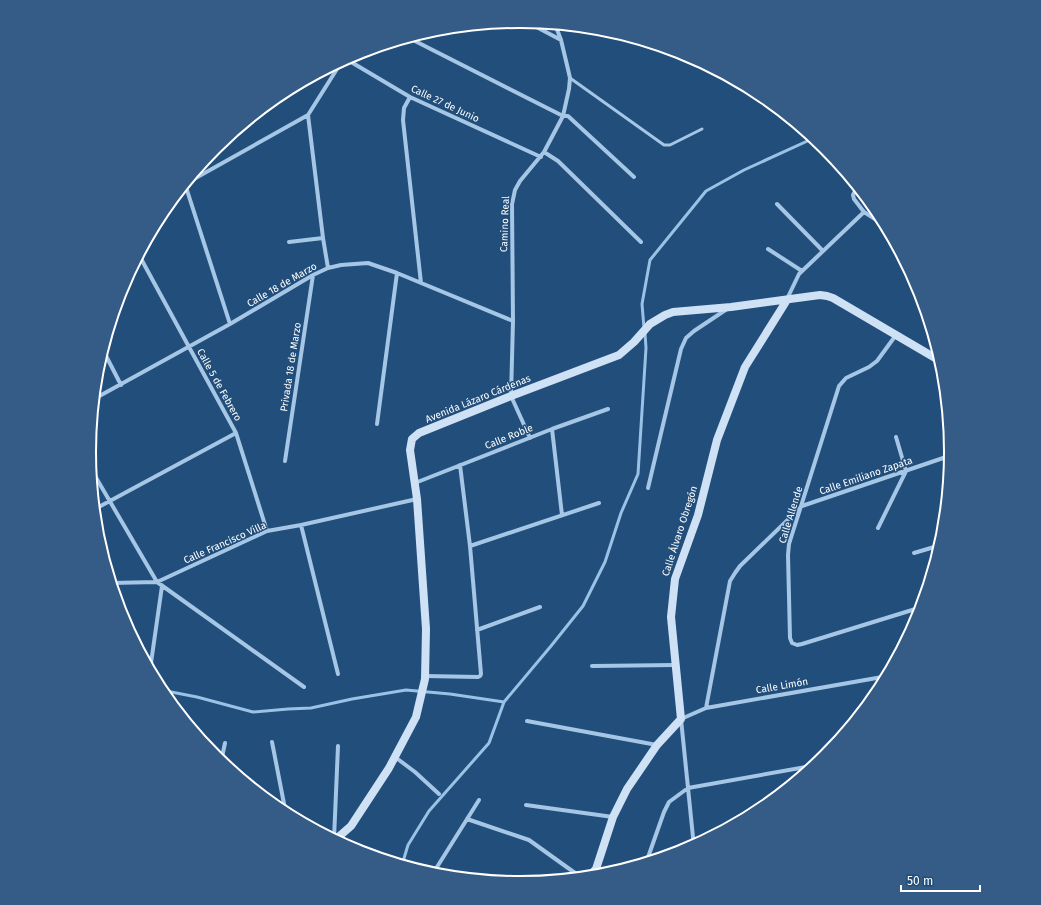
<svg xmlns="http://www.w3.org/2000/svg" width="1041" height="905" font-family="'Fira Sans',sans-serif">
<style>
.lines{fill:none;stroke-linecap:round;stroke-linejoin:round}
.stream{stroke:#99c2e6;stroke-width:3}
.lane{stroke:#a5c6e5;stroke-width:3}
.street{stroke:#a5c6e5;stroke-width:4}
.secondary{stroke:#cfe1f5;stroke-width:8}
.labels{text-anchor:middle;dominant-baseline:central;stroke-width:3;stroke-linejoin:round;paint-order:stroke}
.street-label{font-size:10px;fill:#fff;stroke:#224e7b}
.rim{fill:none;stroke:#fff;stroke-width:2}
</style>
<rect width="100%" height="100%" fill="#224e7b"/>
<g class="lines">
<path class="stream" d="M644,328L642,304L650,260L706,191L744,170L814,138
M161,690L197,697L253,712L288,709L311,708L352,699L406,690L450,694L504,702
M402,865L408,845L429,811L489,743L504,702L551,646L583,606L605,562L621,513L638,474L646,348L645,333"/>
<path class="lane" d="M570,78L664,145H670L702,129"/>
<path class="street" d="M527,22L561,40
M409,38L563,116H568L634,177
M346,59L410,97L541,157
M410,97L404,108L403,120L421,283
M308,115L323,238L328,268
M544,152L558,161L641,242
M185,184L308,115L342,61
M185,184L230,324
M859,188L854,193L853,195L854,199L864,212L886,226
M777,204L823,251
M289,242L323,238
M768,249L802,271
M139,255L189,347L236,433L267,531
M787,299L799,274L864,212
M896,335L877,361L869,367L846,378L839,386L789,544L788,555L790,638L792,643L797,645L802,644L922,607
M103,350L121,385
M94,399L230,324L313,275L328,268L341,265L368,263L397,273L513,321
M377,424L397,273
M552,429L562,515
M530,438L511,396L513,321L512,204L515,190L520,181L544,152L563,116L569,89L570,78L567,65L561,40L555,24
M285,461L313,275
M91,469L157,582L304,687
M415,483L552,429L608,409
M648,488L681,349L686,338L694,331L727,309
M95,509L236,433
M301,525L338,674
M878,528L906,471L896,437
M470,546L599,503
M914,553L941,545
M111,583L157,582L267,531L301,525L417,499
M477,630L540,607
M592,666L675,665
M150,670L162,586
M425,676L478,677L480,676L481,674L470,546L460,465
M706,708L730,581L735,573L740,566L802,506L952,455
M527,721L657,745
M272,742L286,814
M395,757L415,772L439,794
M221,762L225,743
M526,805L613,817
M467,819L529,840L582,878
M334,839L338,746
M694,847L681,719L706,708L888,676
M646,863L664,812L669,802L688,788L817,765
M432,875L479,800"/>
<path class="secondary" d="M335,840L351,826L389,768L416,717L425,679L426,629L417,499L410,450L412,439L419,433L511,396L619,355L634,342L650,324L665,315L673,312L731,307L820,295L827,296L833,298L942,362
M589,877L596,869L613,817L627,789L657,745L681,719L671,617L675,579L698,515L717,440L745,367L787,300"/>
</g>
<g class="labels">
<g class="street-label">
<text transform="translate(445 104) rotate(25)">Calle 27 de Junio</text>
<text transform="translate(505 224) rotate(-88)">Camino Real</text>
<text transform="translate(282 285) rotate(-30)">Calle 18 de Marzo</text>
<text transform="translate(291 367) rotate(-81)">Privada 18 de Marzo</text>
<text transform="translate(219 385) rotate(61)">Calle 5 de Febrero</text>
<text transform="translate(478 399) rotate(-22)">Avenida Lázaro Cárdenas</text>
<text transform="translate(509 437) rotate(-22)">Calle Roble</text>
<text transform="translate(866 476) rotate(-19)">Calle Emiliano Zapata</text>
<text transform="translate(791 515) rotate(-73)">Calle Allende</text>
<text transform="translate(680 531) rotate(-72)">Calle Álvaro Obregón</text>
<text transform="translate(225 543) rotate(-24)">Calle Francisco Villa</text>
<text transform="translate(782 686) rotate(-10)">Calle Limón</text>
</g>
</g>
<path d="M0 0H1041V905H0ZM96 452a424 424 0 1 1 848 0a424 424 0 1 1-848 0Z" fill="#345c86" fill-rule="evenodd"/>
<path class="rim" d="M96 452a424 424 0 1 1 848 0a424 424 0 1 1-848 0Z"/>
<path d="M901 885v6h79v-6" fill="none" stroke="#ffffff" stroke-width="2"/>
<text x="907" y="885" font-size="12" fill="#ffffff" stroke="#224e7b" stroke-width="3" paint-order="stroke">50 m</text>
</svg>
